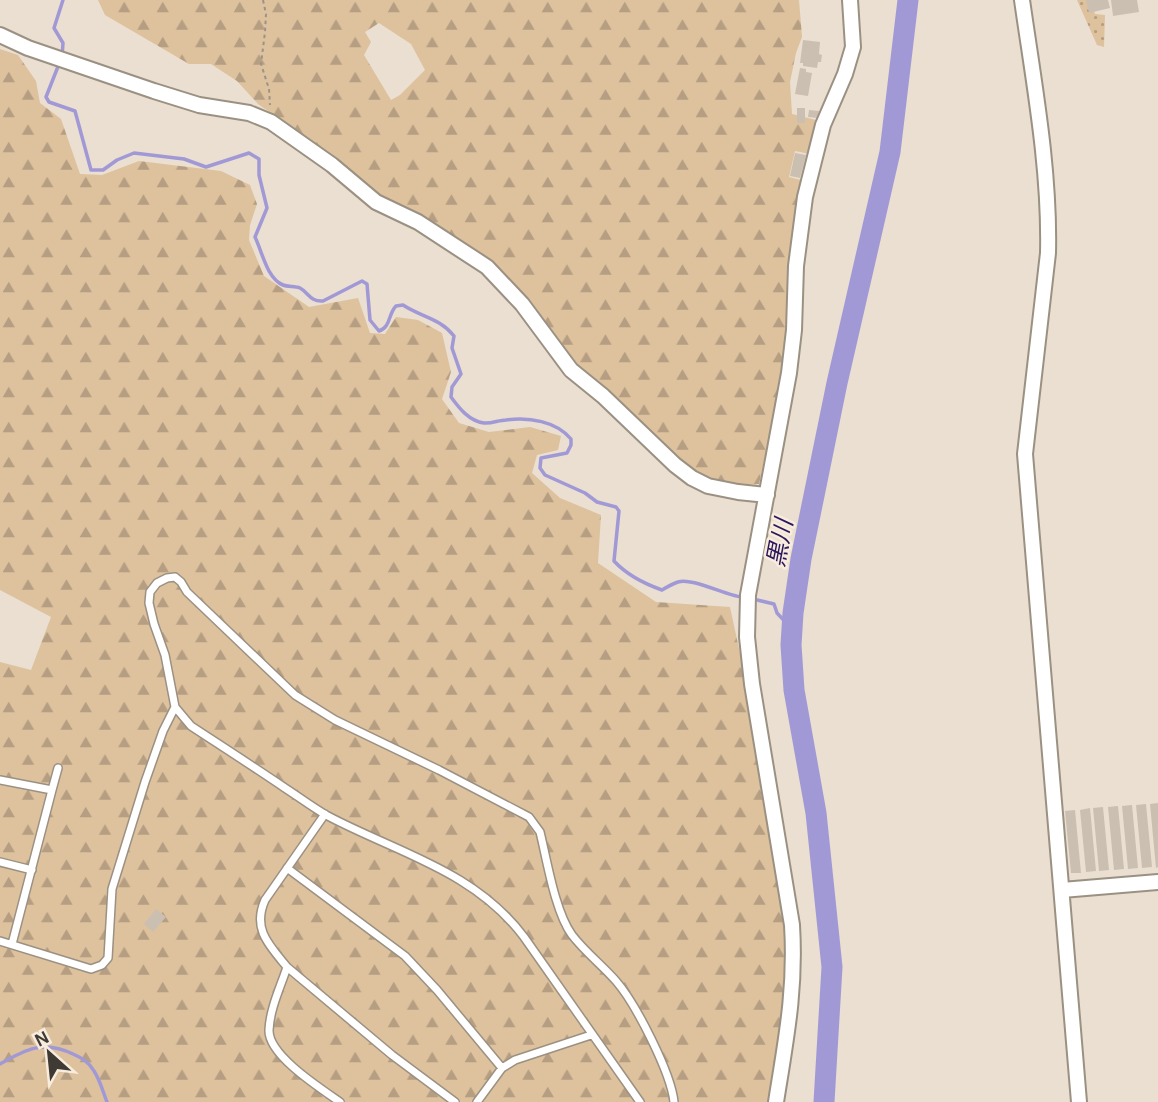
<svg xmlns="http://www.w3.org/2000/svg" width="1158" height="1102" font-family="Karla,'Noto Sans JP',sans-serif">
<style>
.grass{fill:url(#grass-dots)}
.forest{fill:url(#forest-firs);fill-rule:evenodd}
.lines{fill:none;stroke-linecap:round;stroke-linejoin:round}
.stream{stroke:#a199d6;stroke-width:3.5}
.river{stroke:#a199d6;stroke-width:21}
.building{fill:#cbbfb1}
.lane-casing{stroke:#9b9183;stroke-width:10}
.street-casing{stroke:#9b9183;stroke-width:18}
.path{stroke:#9b9388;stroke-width:2;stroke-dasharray:3.5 3.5;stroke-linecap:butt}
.lane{stroke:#fff;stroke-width:7}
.street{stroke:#fff;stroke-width:14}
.labels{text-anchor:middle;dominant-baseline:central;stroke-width:5;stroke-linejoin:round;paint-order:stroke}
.water-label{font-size:24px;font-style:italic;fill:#2c165d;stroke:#f8ecdd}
</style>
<defs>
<pattern id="grass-dots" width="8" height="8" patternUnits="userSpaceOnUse" patternTransform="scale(1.75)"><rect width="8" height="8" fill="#dec19d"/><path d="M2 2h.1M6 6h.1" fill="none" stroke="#b59e81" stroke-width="1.8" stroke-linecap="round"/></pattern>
<pattern id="forest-firs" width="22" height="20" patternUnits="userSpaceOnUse" patternTransform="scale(1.75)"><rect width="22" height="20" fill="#dec19d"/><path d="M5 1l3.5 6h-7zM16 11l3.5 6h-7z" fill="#b59e81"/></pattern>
</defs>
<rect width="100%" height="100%" fill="#eadfd0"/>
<path class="grass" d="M1077,0H1091L1095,14L1105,15L1104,47L1097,45Z"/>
<path class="forest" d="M98,0H799L802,37L796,53L790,82L792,114L820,121L810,154L795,151L789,177L805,181L790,341L759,484L733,486L708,479L675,458L575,367L526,301L377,198L326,151L258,104L237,81L211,64H189L105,15ZM379,23L411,44L425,70L400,95L391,100L364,55L371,42L365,32Z
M0,49L18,55L36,81L40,103L61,119L80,174L102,175L139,161L221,171L250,185L257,204L250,225L249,240L264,276L309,307L358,298L370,333L385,334L396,317L418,320L442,333L451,372L442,399L459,423L489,432L530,427L561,436L558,450L537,455L532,473L560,498L601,515L598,563L656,602L730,607L744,672L762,798L782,897L789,953L786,1011L771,1102H0V662L31,670L51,617L0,590Z"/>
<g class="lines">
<path class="stream" d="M62,57L63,43L54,28L63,0
M59,64L46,97L49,102L75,111L91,170H103L117,160L134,153L184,159L206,167L249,153L259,159V175L267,208L255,237C262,251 267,279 283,285C288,287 295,286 300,288C309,293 310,302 323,301L362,281L367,284L370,320L379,331C391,327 388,314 396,306L403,305C421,317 440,318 454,336L452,348L461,374L452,387L451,397C459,408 469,421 484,423C491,424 499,420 506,420C529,417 556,421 571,439V445L567,453L541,458L540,468L545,475L585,493L597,502L616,507L619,511L614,561C626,574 645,584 662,590C667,587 672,584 678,582C692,577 726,596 746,598
M753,599L774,604L777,613L792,629
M0,1064C26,1049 43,1040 73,1054C82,1058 89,1062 94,1071C100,1080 103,1092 107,1102"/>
<path class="river" d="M824,1102L832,967L816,813L794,690L791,645L793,613L801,559L837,383L890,152L908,0"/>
</g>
<path class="building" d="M1086,0H1108L1110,8L1089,13Z
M1111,0H1137L1139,12L1113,16Z
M803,40L820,42L819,54L822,55L821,62H818L817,68L803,66V63H800Z
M800,68L806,69V72L812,73L808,96L795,94Z
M797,108H805V123H797Z
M809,110L819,111L818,118L808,117Z
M795,153L806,155L800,178L790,176Z
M1158,803V867L1156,868L1150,804Z
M1146,804L1152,867L1142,868L1136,805Z
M1132,805L1138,868L1128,869L1122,806Z
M1118,806L1124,869L1114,870L1108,807Z
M1103,807L1109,870L1099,871L1093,808Z
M1090,808L1096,871L1086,872L1080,810Z
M1075,810L1081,873H1071L1065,811Z
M156,909L166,917L153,932L144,924Z"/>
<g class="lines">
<g class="lane-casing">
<path id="lane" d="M175,707L191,726C223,747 254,767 285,788C299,797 312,807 326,815C395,852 474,870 524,937L640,1102
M0,780L52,790L12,944
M52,790L58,768
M325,814L265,900C252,929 269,945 287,967C281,986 270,1008 269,1030C268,1055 320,1088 340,1102
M0,862L32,870
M287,868L405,956L437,990L502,1068
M0,941L91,969L102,965L108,958L112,889L145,782L163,731L175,707L165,655L154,624L149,603L150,592L157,583L167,578L175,577L181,582L187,592L295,695L335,720L439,770L529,817L540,832C547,860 555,912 572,935C585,952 602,965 616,981C636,1004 671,1073 674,1102
M287,967L392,1055L455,1102
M477,1102L502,1068L515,1060L591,1035"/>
</g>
<g class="street-casing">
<path id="street" d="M1022,0C1034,84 1050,169 1048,253L1025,454L1079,1102
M0,35L28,48L154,91L199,105L249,113L271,122L332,165L376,202L418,222L487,267L522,304L571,370L603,396L675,465L692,478L708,486L738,492L767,495
M1062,890L1158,882
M776,1102C786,1039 796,990 792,925L752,684L747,637L748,595L789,373L794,330L796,266L805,197L823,125L845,74L853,47L850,0"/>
</g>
<path class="path" d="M263,0L266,14L265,32L261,64L269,89L270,105"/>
<use href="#lane" class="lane"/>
<use href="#street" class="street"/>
</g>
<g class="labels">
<g class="water-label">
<text transform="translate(780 543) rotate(-79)">黒川</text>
</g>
</g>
<g transform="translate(49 1053) rotate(333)" stroke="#f8ecdd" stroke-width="5" paint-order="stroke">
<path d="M0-5L12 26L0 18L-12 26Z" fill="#3f3a34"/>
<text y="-10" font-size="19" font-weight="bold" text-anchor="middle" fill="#3f3a34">N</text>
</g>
</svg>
